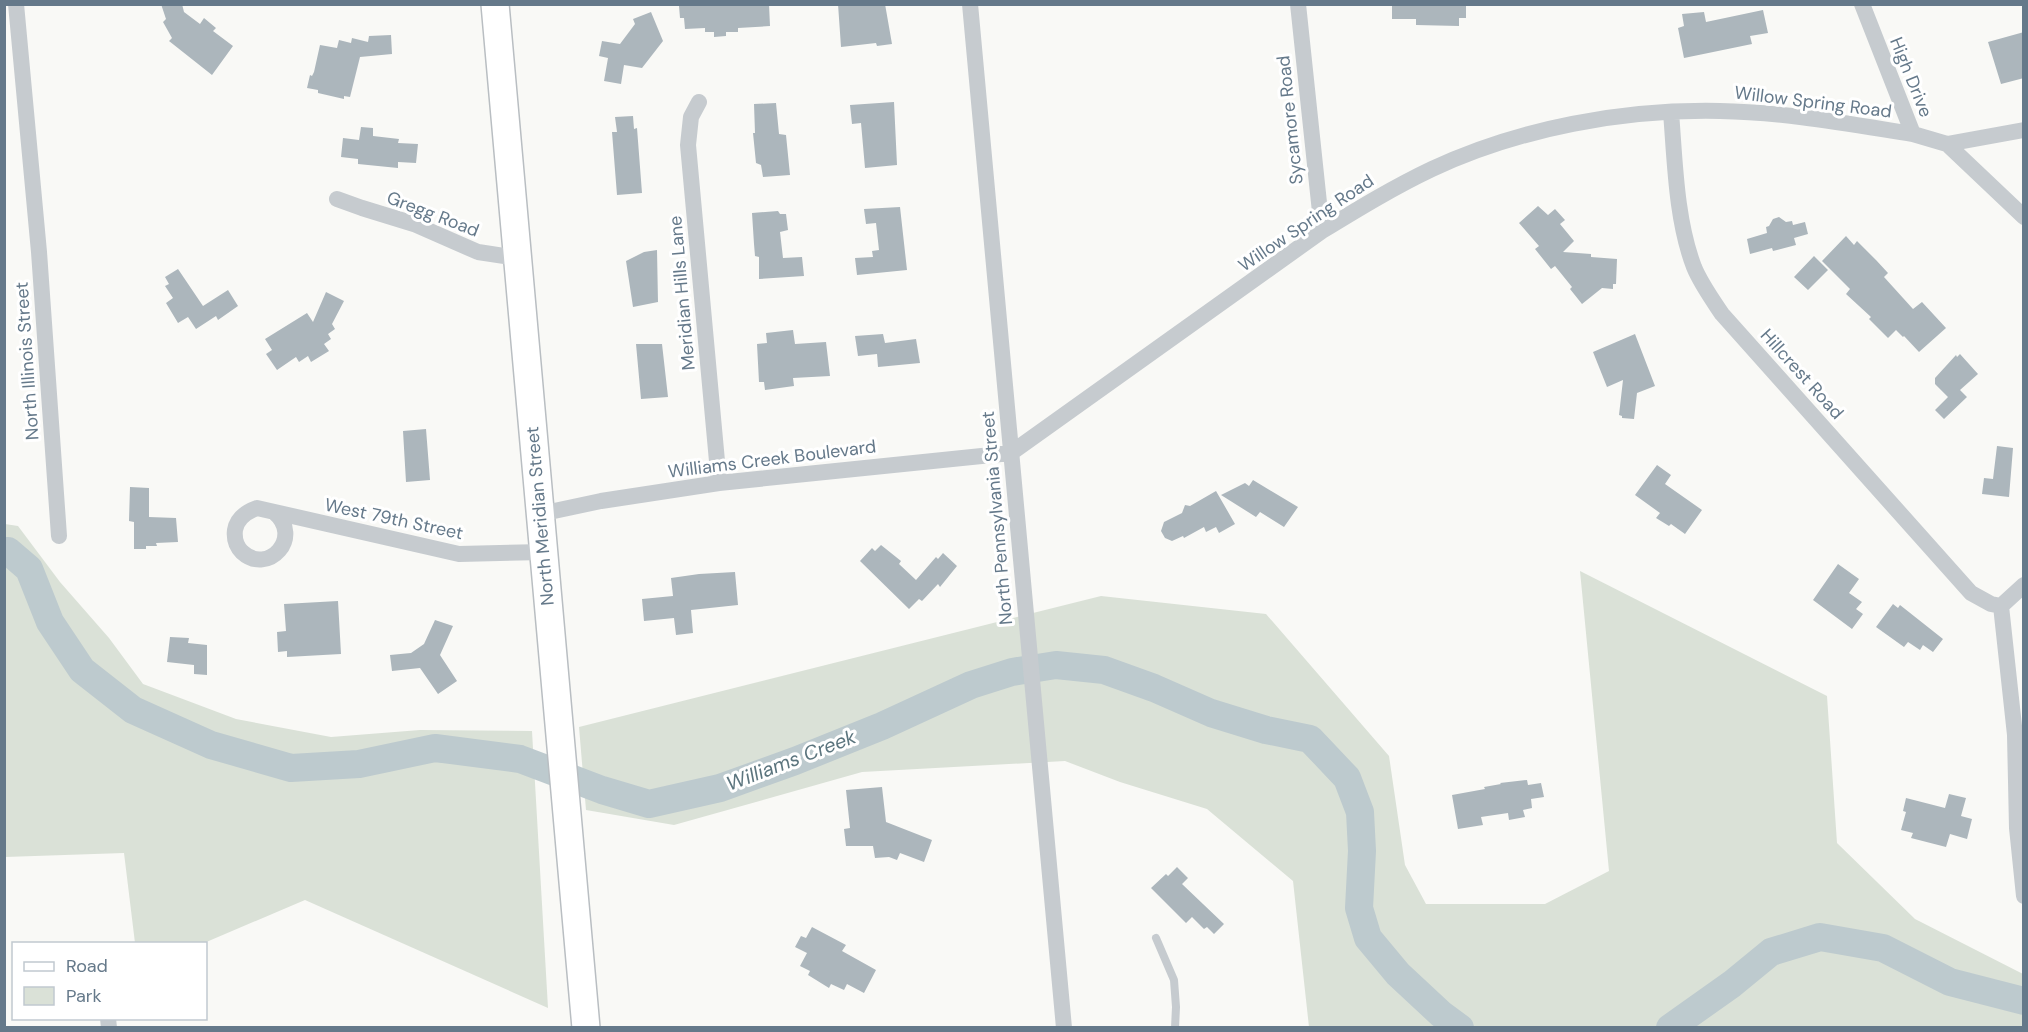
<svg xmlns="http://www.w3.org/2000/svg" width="2028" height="1032" font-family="'DM Sans',sans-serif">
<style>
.green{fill:#dae1d7}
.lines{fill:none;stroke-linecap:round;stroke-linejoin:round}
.river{stroke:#bdcace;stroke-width:28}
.building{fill:#acb6bc}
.primary-casing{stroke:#b9bec2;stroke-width:30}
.lane{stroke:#c6cbcf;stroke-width:8}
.street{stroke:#c6cbcf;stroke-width:16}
.primary{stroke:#fff;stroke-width:27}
.labels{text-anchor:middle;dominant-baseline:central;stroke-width:6;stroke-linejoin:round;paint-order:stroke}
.street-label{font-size:18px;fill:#65798a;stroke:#fff}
.water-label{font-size:20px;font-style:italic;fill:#5c757e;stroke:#fff}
</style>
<rect width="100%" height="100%" fill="#f9f9f6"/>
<path class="green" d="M5,524L18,526L60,582L109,638L143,684L236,719L331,737L420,730L532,731L548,1008L305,900L204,943H135L124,853L5,857Z
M1580,571L1827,696L1837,843L1915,919L2023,974V1027H1309L1293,881L1207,809L1120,782L1065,761L862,772L674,825L586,810L579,727L1101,596L1266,614L1389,756L1405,865L1426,904H1545L1609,871Z"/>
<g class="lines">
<path class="river" d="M4,551H8L29,569L50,622L82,670L133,710L211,745L291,768L359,764L435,748L520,759L602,790L649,804L720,788L795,761L882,726L971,685L1012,672L1056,665L1104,670L1154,688L1211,713L1266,730L1310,739L1347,778L1360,812L1362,851L1359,908L1368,938L1398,974L1441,1014L1460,1028
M1670,1028L1732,984L1771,952L1820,937L1883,948L1950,982L2024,1001"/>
</g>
<path class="building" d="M161,4H182L184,12L200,24L204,18L216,28L213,31L233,46L212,75L169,41L172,38L163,22L166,19Z
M692,4H769L770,26L738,28V32H726V36L714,37V32H705V28L685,29L684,18H680L679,6Z
M838,4H885L892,44L877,46L876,43L841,47Z
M1392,4H1466V18H1459V26L1416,25V19H1392Z
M1763,10L1768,33L1750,36L1752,44L1684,58L1678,28L1684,26L1682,14L1704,12L1706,22Z
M651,12L663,41L642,68L624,65L621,84L604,81L608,58L599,56L602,41L620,44L635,24L633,19Z
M2024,32V78L2001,84L1988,42Z
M391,35L392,54L360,57L350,97L344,96V99L318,93V90L307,88L310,75L312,76L314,72L320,45L337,48L339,40L351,43L352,38L368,42L369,36Z
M894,102L897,165L865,168L861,123L852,124L850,105Z
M776,103L779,134L786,135L790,175L763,177L761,165L756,163L753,133H755L754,104Z
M633,116L634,129L637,128L642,193L617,195L612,132H617L615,117Z
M361,127L373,128V136L399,139L398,143L418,144L416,163L398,162V168L358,164V159L341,157L343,138L359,140Z
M1538,206L1548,215L1555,209L1565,220L1560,224L1574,241L1563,252L1591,254V257L1617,259L1616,284H1613V289L1602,288L1582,304L1570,289L1572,287L1555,266L1551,269L1535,249L1539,246L1519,223Z
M900,207L907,270L857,275L855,258L873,257L872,251L879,250L876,223L866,224L864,209Z
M778,211L780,214H786L788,230L780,232L783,258L802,257L804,276L759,279V257L755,256L754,244L752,213Z
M1779,217L1786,222L1792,221L1793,225L1805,222L1808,234L1794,238L1796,245L1773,251L1772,248L1750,254L1747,239L1767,233L1766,227L1769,226L1773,219Z
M1846,236L1854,245L1857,241L1876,260L1888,273L1884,277L1913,309L1922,302L1946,328L1919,352L1904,336L1903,337L1896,330L1888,338L1869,319L1871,317L1846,294L1850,289L1822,261Z
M657,250L658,302L633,307L626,261L644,252Z
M1814,256L1828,270L1808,290L1794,277Z
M178,269L203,306L228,290L238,306L218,320L216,316L196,329L188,317L178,323L166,303L173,298L165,286L169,284L165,277Z
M326,292L344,301L332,324L335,329L328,334L331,339L324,344L329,351L311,362L308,356L299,362L296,357L277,370L266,354L272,350L265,339L307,313L313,322Z
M793,330L795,344L826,342L830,376L793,378L794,386L765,390L764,382H759L757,344L767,343L766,333Z
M883,334L885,343L916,339L920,363L878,367L877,354L858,356L855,336Z
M1635,334L1655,386L1637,393L1634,419L1622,418V416L1619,415L1623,380L1607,387L1593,352Z
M636,344H662L668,397L641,399Z
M1960,354L1978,374L1960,390L1967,397L1944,419L1935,410L1948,397L1935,384V378L1956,355L1957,357Z
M426,429L430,480L406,482L403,431Z
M1997,446L2013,448L2009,497L1982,494L1984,478L1993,479Z
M1657,465L1671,475L1665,484L1702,510L1685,534L1671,524L1669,526L1656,518L1660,513L1635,495Z
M1253,480L1298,507L1284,527L1260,512L1256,517L1221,495L1245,483L1249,486Z
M130,487L149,488V517L176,518L178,542L156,543L157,546H146V549H134V522L129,521Z
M1216,491L1235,524L1219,533L1216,527L1206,532L1204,527L1184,538L1183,536L1172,541L1165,538L1161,531L1164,522L1182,513L1185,505L1190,506Z
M881,545L901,561L899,564L916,580L936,557L938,559L943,553L957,566L940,587L938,584L922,601L919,599L909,609L860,561L872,548L875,551Z
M1838,564L1859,579L1849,593L1862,602L1856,609L1863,614L1852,629L1813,600Z
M735,572L738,605L691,610L693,633L676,635L674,618L644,621L642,599L673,596L671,578L699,574Z
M338,601L341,654L287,657V651L278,652L277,632L286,631L284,604Z
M1893,604L1898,608L1900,605L1943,639L1933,652L1923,645L1920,650L1908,642L1904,647L1876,627Z
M435,620L453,626L440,655L457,681L438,694L420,668L392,671L390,655L411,653L424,644Z
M170,637L189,638L188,643L207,645V675L194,674V665L167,662Z
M1527,780L1528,785L1541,783L1544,797L1531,799L1532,808L1523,810L1525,817L1509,820L1508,813L1481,817L1483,825L1458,829L1452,795L1485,789L1484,787L1501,784L1500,783Z
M882,787L886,822L932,840L924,862L900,853L897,860L889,857L875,858L873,846H846L844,829L850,828L846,790Z
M1949,794L1966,798L1961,816L1972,819L1967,839L1950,834L1946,847L1911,838L1913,833L1901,830L1906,812L1903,811L1906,798L1945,808Z
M1177,867L1188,878L1182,884L1224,924L1214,934L1207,927L1204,929L1192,917L1186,923L1151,888L1166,874L1168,876Z
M812,927L846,945L842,951L876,970L864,993L847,984L844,990L831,984L829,988L808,975L810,971L800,966L807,953L795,947L801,936L806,938Z"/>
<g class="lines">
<g class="primary-casing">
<path id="primary" d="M495,4L586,1028"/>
</g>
<path class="lane" d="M1156,938L1174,980L1176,1007L1175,1028"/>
<path class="street" d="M16,4L39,252L59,536
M970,4L1064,1028
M1298,4L1322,231
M1862,4L1913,134L1947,144L2024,217
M699,102L691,117L688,145L719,483
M1671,112C1675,162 1676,220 1694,267C1701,284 1712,299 1722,314L1971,593L1991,604L2001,606
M1947,144L2024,130
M337,199L362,208L414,224L478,252L517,258
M274,512C304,537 268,576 242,552C236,546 234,538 235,530C237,518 246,512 257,508L459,554L544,552
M540,514L601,501L719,483L1011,453L1322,231C1358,209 1394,187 1432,169C1520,128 1623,109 1720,111C1785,112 1849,124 1913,134
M2001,606L2015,735L2017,828L2024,896
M2001,606L2024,585
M108,1018L109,1028"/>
<use href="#primary" class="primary"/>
</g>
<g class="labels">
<g class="street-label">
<text transform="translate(1911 77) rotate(68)">High Drive</text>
<text transform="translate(1813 102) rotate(7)">Willow Spring Road</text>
<text transform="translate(1290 120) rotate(-96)">Sycamore Road</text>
<text transform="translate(433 214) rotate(21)">Gregg Road</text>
<text transform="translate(1306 223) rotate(-34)">Willow Spring Road</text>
<text transform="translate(682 293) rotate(-95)">Meridian Hills Lane</text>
<text transform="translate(27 361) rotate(-94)">North Illinois Street</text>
<text transform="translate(1802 374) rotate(48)">Hillcrest Road</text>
<text transform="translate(772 459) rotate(-7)">Williams Creek Boulevard</text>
<text transform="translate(540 516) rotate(-95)">North Meridian Street</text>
<text transform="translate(997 518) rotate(-95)">North Pennsylvania Street</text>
<text transform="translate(394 519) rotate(12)">West 79th Street</text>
</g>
<g class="water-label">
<text transform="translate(791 760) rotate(-21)">Williams Creek</text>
</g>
</g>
<rect width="2028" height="1032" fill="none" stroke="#65798a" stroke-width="12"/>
<rect x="12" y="942" width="195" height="78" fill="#ffffff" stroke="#c1c9d0" stroke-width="1.5"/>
<rect x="24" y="962" width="30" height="9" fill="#ffffff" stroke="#c1c9d0" stroke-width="1.5"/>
<text x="66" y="972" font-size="18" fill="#65798a">Road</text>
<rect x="24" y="987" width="30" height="18" fill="#dae1d7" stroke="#c1c9d0" stroke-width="1.5"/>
<text x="66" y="1002" font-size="18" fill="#65798a">Park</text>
</svg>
